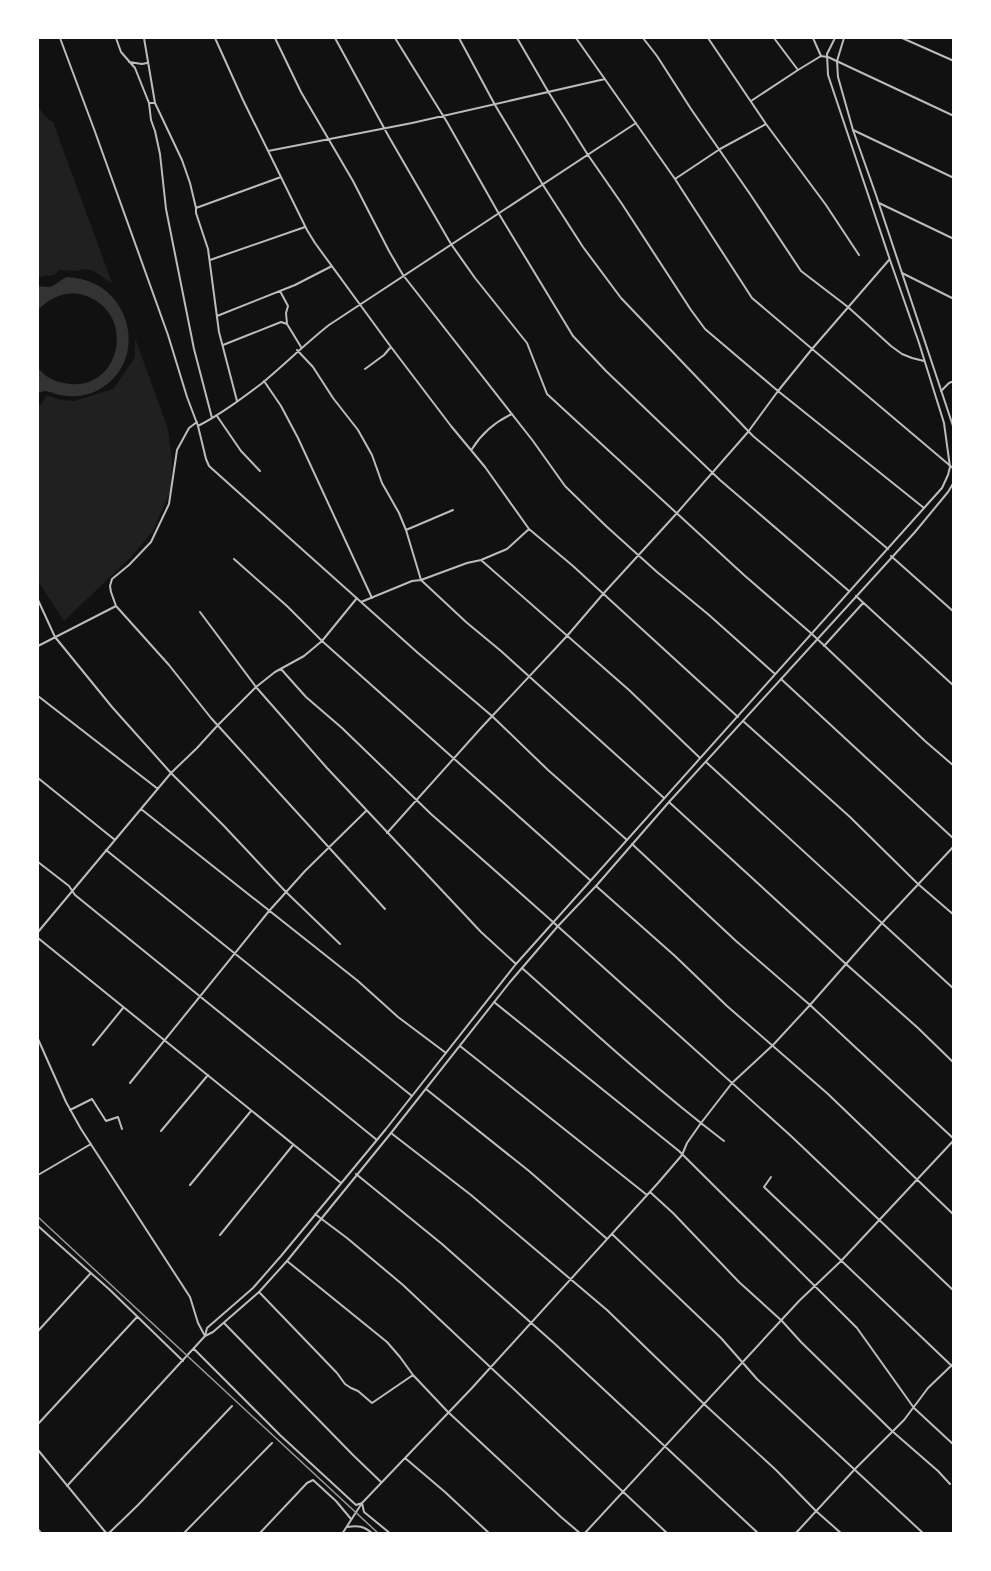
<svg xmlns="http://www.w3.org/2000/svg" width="991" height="1571" font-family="'Golos Text',sans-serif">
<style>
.green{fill:#202020}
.water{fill:#333}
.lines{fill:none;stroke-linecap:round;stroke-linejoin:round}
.minor{stroke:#bcbcbc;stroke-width:2}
.tertiary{stroke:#bcbcbc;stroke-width:2}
.rail{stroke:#9a9a9a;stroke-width:1.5}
</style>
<rect width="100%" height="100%" fill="#111"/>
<path class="green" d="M38,105C41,112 46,119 53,122L112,283C105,280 96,271 91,270C85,268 81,270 76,271C71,271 65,270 60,270L54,275L38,277Z
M135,338L168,429L172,460L171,489L153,531L131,557L64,621L38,581V406L42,404L46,395L61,400L74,401L113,389L117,384L135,357Z"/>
<path class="water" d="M67,277C80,278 92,281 102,288C137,313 139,367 100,389C88,396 73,398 60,395C50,393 48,389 38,393V368C41,371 44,375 48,377C54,381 62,383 70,384C122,389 137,311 83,295C65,290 50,298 38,310V286C41,286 44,287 47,287C56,287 60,279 67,277Z"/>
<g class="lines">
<path class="minor" d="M60,38L94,129L168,335L187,397L198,426L206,459L209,466L418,653L492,716L548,770L627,840
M116,38L121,52L135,68L149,103H155
M144,38L155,103L182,160L190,183L196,208V213L208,249L219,332L237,401
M215,38L243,100L307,230L315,243L391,347L451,426L485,467L529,529L573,566L738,717
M275,38L301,92L353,181L389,251L403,275L533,441L565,486L606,526L657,572L709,615L775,674
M335,38L389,137L451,244L475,278L527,343L547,394L744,575L812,634L925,741L954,766
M395,38L447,122L499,214L573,336L606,371L720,480L849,591
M459,38L495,105L543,185L583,247L621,298L753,436L888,549
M517,38L549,93L588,155L622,204L691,310L705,329L778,391L924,508
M576,38L675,179L752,298L954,469
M643,38L657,56L691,109L750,194L801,271L848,307L891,346L902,354L912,358L924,361
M708,38L766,124L826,205L859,255
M774,38L798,70L821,56L828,57L954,116
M813,38L821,56
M902,38L954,61
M129,62L142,64L147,63
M751,101L798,70
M149,103L151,120L155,131L160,154L166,209L194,349L212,418
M853,130L954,178
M268,151L412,123L605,79
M675,179L720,149L766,124
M879,203L954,239
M196,208L281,177
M210,260L305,227
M902,273L954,299
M280,291L288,306L286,313L287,324
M217,316L295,285L332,266
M223,345L281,322L287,324L301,347
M297,350L313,367L333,398L358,430L372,455L382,483L399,513L406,530L421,580L466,622L501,651L664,798
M365,369L384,355L390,348
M264,381L281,406L298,438L372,598
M941,391L949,383L954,381
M217,416L241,451L260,471
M198,426C221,414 241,399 261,384C284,365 305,344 329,325L636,123
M472,449C482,433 495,422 512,414
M406,530L453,510
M891,556L954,612
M234,559L287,606L322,641L590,880
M481,560L629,690L700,758
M856,596L954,686
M38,600L55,637L112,707L171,773L224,826L286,892L340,944
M361,602L412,581L421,580L467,563L481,560L507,549L529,529
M116,606L169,665L211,718L385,909
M200,612L256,687L327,768L481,932L516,964
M38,646L116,606L111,592L110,586L112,579L129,565L151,542L169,504L177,450L189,428L197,422
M824,646L863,603
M281,669L306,697L342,728L431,814L553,922L791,1136L954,1291
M781,679L954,839
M38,696L158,789
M743,721L850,817L918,884L954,915
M706,762L954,989
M38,778L115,840
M669,802L846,964L918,1028L954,1063
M141,809L358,981L398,1017L446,1053
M387,833L481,728L567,636L603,594L677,513L748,432L778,391L812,349L889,260
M632,844L736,941L810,1005L954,1139
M106,850L412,1096
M38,862L69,886L75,895L377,1140
M596,886L675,956L727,1006L828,1094L954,1215
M38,932L171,773L197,748L218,725L256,687L275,672L304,656L322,641L357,598
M38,938L341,1183
M522,968C588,1027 653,1087 724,1141
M494,1002L679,1151L857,1328L914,1408L954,1445
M38,1039L66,1102L81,1129L190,1297L198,1323L205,1336L67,1486
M93,1045L123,1008
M460,1046L647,1195
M130,1083L269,911L305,871L366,811
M426,1089L529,1171L606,1238
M70,1110L92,1099L106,1121L118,1117L122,1129
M161,1131L208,1075
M391,1133L471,1195L607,1310L704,1404L776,1470L816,1511L842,1534
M356,1174L442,1244L555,1344L759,1534
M38,1175L91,1144
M771,1177L764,1187L954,1368
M190,1185L251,1111
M650,1192L673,1213L739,1282L782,1321L801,1342L843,1383L892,1431L938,1471L950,1484
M315,1214L347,1238L403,1285L668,1534
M38,1226L110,1290L183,1361
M612,1234L721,1338L757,1379L924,1534
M220,1235L293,1145
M287,1261L387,1342L400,1357L413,1375L448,1412L561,1517L581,1534
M259,1292L337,1373L345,1384L351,1388L358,1391L372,1403L413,1375
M224,1323L353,1455L381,1482
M38,1331L90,1274
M194,1349L280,1435L356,1505L362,1503L364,1512L391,1534
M38,1424L137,1317
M38,1450L107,1534
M405,1458L445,1492L490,1534
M347,1527C358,1525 364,1526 373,1534
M38,1529L42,1534
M108,1534L138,1505L232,1406
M183,1534L272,1443
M259,1534L307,1483L313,1480L336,1501L351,1519
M342,1534L362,1503L471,1389L658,1183L682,1155L687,1143L701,1123L732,1083L773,1045L810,1005L882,923L954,846
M584,1534L799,1301L841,1261L954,1140
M795,1534L855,1469L904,1420L928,1388L954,1363"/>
<path class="tertiary" d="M844,38L837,61L838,77L853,130L876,195L954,429
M205,1336L207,1328L253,1288L281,1256L386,1129L516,964L924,508L942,488L948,475L950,467L944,423L919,343L890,260L828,75L827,54L835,38
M205,1336L213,1332L259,1292L287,1261L391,1133L510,982L558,926L596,886L669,802L915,532L948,492L954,482"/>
<path class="rail" d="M38,1217L379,1534"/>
</g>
<rect width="991" height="1571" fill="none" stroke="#ffffff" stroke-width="78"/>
</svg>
